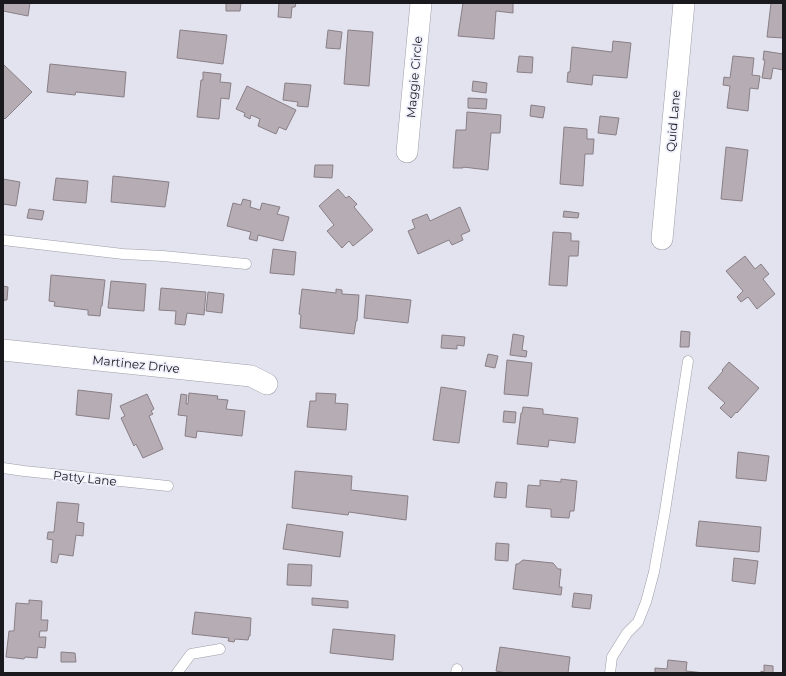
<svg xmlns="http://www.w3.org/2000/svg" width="786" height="676" font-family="Montserrat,sans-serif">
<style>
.building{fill:#b6acb4;stroke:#897f86}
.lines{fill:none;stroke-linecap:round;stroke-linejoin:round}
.service-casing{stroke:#9d9da9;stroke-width:11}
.minor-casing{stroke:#9d9da9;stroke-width:22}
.service{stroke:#fff;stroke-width:10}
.minor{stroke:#fff;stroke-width:21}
.labels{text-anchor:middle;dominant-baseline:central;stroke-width:3.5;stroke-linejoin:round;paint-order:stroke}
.street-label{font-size:12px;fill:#1a1a1e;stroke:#f0f0fc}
</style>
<rect width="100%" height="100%" fill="#e3e3ef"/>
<path class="building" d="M3,3H30L28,16L3,11Z
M226,3H241L240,11H226Z
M279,3H296L295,7H292L291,18L278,17Z
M463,3H513V13L496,11L494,39L458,36Z
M771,3H783V38L767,37Z
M180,30L227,35L223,64L177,58Z
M328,30L342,32L340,49L326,48Z
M348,30L373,32L369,86L344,84Z
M613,41L631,43L627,78L593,75L592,85L567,82L568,72H570L572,47L612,52Z
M764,51L783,54V70L773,68L771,79L762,78L765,60H763Z
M519,56L533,57L532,73L517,72Z
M733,56L754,58L752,75L760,76L758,89L750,88L748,111L727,108L730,86L723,85L724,77L730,78Z
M3,64L32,92L5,119L3,117Z
M50,64L126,72L124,97L76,92L75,95L47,92Z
M203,72L221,74L220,82L231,83L229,99L221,98L219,119L197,117L201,80H203Z
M473,81L487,83L486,93L472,91Z
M285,83L311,85L308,107L297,106L298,102L283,100Z
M247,86L296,110L286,130L279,127L276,134L258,126L260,119L251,115L250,119L244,116L245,113L236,109Z
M468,98L487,99L486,109L468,108Z
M531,105L545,107L543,118L530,116Z
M467,112L501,115L500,133H491L488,170L463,167V168H453L456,130H466Z
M600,116L619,118L616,135L598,133Z
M564,127L587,129V139H594L593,154H585L583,186L560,184Z
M726,147L748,150L742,201L721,199Z
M315,165H333L332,178L314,177Z
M113,176L169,182L165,207L111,202Z
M56,178L88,181L86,203L53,200Z
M3,179L20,182L16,206L3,204Z
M338,189L346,198L349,196L357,204L354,207L373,230L353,246L349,241L342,248L327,231L334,225L319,206Z
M243,199L251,201L250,207L260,210L262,203L280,207L277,214L289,217L283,241L258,235L257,241L249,239L251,232L227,226L233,203L241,205Z
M460,207L470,231L461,235L463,240L452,245L449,240L418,254L408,231L415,228L412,220L427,214L430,221Z
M29,209L44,211L42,220L27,218Z
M564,211L579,213L578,218L563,217Z
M553,232L571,233V241H579L578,256H569L567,286L549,285Z
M273,249L296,252L294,275L270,273Z
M745,256L755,269L761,264L769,274L763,279L775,294L757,309L748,297L741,302L737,297L743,291L726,271Z
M51,275L105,280L102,306H101L100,316L88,315V310L54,306L55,302L49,301Z
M111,281L146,284L144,311L108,308Z
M3,286L8,287L7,300H4L3,305Z
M161,288L206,292L204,315L187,313L185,325L175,324L176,311L159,310Z
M302,289L336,293V289L342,290V294L359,295L357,321H356L354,334L300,328L301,315L299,314Z
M208,292L224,294L222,313L206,311Z
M366,295L411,300L408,323L364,318Z
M681,331L690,332L689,347H680Z
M513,334L524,336L522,350L527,351L526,357L510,355Z
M442,335L465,337L464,346L457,345V349L441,348Z
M488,354L498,356L495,368L485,366Z
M507,360L532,363L528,396L504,394Z
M729,362L759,388L737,413L736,412L731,418L720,408L725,403L708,388L723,371L722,370Z
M441,387L466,391L459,443L433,440Z
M78,390L112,394L109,419L76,415Z
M189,393L218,396L217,399L228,400L226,409L245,411L242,436L197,431L196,438L185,436L187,416L178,415L181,394L187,395L186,404H188Z
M316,393L336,394L335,403L348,404L346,430L307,427L310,401H316Z
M147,394L154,409L151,411L153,414L149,416L163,449L143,458L136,444L134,446L121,418L125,416L120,406Z
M523,407L543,409V414L578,418L575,443L549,440L548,447L517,444L521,413H522Z
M504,411L516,412L515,423L503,422Z
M738,452L769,456L766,481L736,478Z
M295,471L352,476L351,490L408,496L406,520L349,512L348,515L292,508Z
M561,479L577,481L574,511H570L569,518L551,517V509L526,507L528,485L540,486V480L561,482Z
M496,482L507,483L506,498L494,497Z
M57,502L79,504L77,522L84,523L83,536L76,535L73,556L59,554L57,563L51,562L53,540L47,539L48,532H54Z
M699,521L761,527L759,552L696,546Z
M287,524L343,532L340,557L283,549Z
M496,543L509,544L508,561L495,560Z
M734,558L758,561L755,584L732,581Z
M523,560L553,563L558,569H561L559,587H562L561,595L513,589L516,564H518Z
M288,564L312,565L311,586L287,585Z
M574,593L592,595L590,609L572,607Z
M312,598L348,601V608L312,605Z
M29,600L42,601L41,620H48L47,631H40L39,637H46L45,648L38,647L37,658L25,657L24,659L6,657L9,631H14L16,603L29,604Z
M195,612L251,618L250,636H249L248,640L235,639L234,642L228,641L229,638L192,634Z
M333,629L395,635L393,660L330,653Z
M500,647L570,657L568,673H507L496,671Z
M61,652L75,653L76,662H61Z
M668,660L687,662L686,671L705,673H655V668L667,669Z
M764,665L773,666V673H761V671L764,672Z"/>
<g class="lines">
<g class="service-casing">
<path id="service" d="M3,240L123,254L163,256L246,264
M3,468L24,471L168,486
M177,673L191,654L220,649
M456,673L457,669
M610,673L612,657L627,633L638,622L646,602L654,572L665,511L688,361"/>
</g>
<g class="minor-casing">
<path id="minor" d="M407,152L421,3
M662,239L684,3
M3,350L251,376L267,384"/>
</g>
<use href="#service" class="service"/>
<use href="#minor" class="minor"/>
</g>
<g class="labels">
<g class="street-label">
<text transform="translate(414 77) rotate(-85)">Maggie Circle</text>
<text transform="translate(673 121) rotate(-85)">Quid Lane</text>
<text transform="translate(136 364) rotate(6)">Martinez Drive</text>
<text transform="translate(85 478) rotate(6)">Patty Lane</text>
</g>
</g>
<rect width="786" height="676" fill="none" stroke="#1a1a1e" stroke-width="8"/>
</svg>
